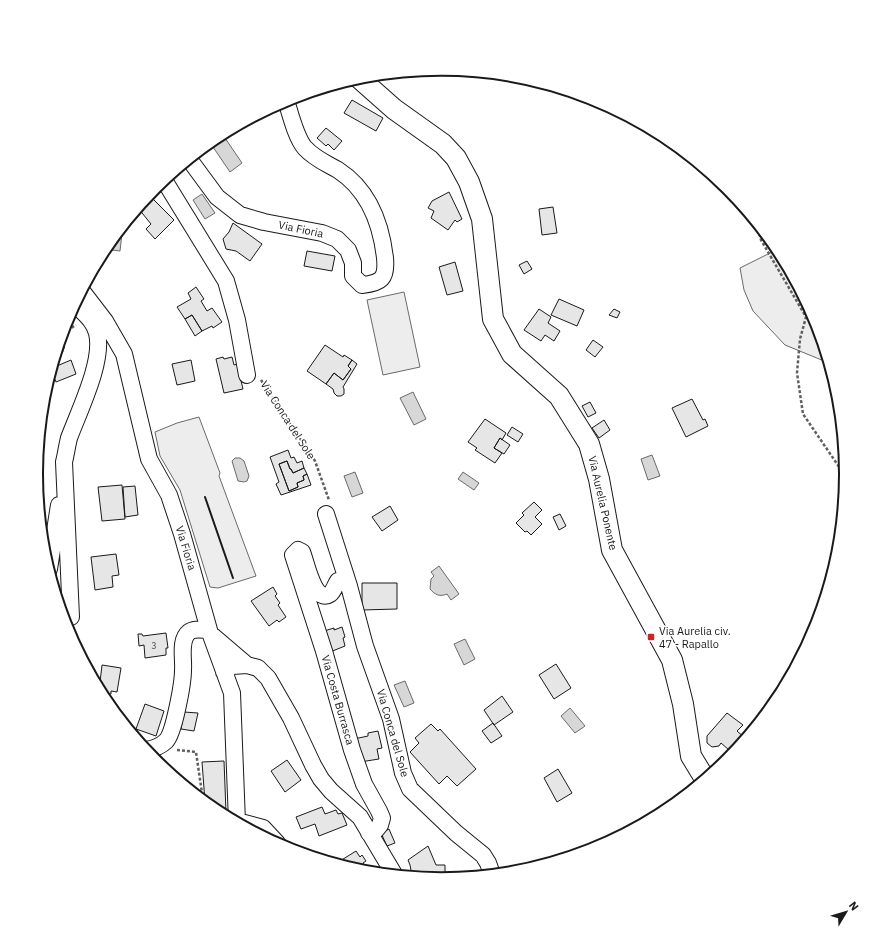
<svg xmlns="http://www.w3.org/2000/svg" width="882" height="948" font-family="'IBM Plex Sans',sans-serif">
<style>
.built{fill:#ededed;stroke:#6a6a6a}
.water{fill:#d7d7d7;stroke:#6a6a6a}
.building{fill:#e6e6e6;stroke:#1a1a1a}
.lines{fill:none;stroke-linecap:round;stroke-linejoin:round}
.minor-casing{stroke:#1a1a1a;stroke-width:18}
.major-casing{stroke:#1a1a1a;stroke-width:22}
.path{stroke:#5f5f5f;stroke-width:2.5;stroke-dasharray:3 2;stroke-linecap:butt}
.minor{stroke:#fff;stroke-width:16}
.major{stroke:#fff;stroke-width:20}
.wall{stroke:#1a1a1a;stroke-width:2}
.poi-dot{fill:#c62828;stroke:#fff;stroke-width:1.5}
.labels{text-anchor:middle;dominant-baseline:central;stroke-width:3;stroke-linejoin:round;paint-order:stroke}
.number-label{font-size:9px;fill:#4d4d4d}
.street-label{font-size:11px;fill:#1a1a1a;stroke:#fff}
.poi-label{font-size:11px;fill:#1a1a1a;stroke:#fff;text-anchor:start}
.rim{fill:none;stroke:#1a1a1a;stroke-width:2}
</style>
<rect width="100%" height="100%" fill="#fff"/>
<path class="built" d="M778,249L815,319L829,363L785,345L753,311L744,290L740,268Z
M404,292L420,367L383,375L367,300Z
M199,417L220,473L219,476L256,576L218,588L210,587L180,490L160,456L155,432L177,423Z"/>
<path class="water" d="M225,138L242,163L230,172L213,147Z
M202,194L215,213L205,219L193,200Z
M118,233H122L120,251L104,249Z
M413,392L426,419L414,425L400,398Z
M652,455L660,476L648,480L641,459Z
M235,458H240L244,461L249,476L247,481L244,482L238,481L232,461Z
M355,472L363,493L352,497L344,476Z
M463,472L479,483L474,490L458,479Z
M439,566L459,594L451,600L447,594C440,597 435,595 430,589L431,579L434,576L431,572Z
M465,639L475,659L464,665L454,644Z
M405,681L414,703L404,707L394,685Z
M570,708L585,726L575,733L561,716Z"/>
<path class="building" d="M352,100L383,118L376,131L344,113Z
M326,128L342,141L334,150L328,144L326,146L317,138Z
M449,192L462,219L457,222L455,220L448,230L431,218L434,211L428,208L432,201Z
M149,195L174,220L155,239L146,229L151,224L138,208Z
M553,207L557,233L542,235L539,209Z
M233,223L262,244L250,261L236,251L226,249L223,239L229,232Z
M307,251L335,256L332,271L304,266Z
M527,261L532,269L524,274L519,265Z
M455,262L463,291L447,295L439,267Z
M196,287L204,299L201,301L207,311L212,308L222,322L213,328L212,326L202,331L192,315L185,319L177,307L191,299L188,293Z
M559,299L584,310L577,326L551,315Z
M539,309L551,317L548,323L560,331L554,341L545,335L541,341L524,330Z
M614,309L620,312L617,318L609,315Z
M192,315L202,331L195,336L185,319Z
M593,340L603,347L595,357L586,350Z
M325,345L343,357L344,355L352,360L348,366L351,369L343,380L334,373L326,384L307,371Z
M223,357L224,359L232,357L234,365L237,364L243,389L224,393L216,359Z
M71,360L76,374L56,382L51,370L52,368Z
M191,360L195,381L177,385L172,364Z
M352,360L357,364L343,387L344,389V394L341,396H337L334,393L333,389L326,384L334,373L343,380L351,369L348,366Z
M692,399L703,420L705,419L708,426L686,437L672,408Z
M590,402L596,413L588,417L582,406Z
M485,419L506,433L502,440L500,438L494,448L502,453L495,463L475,450L477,448L468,442Z
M604,420L610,430L599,438L592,428Z
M512,427L523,434L518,442L507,435Z
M500,438L510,445L504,454L494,448Z
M288,450L291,458L294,457L297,463L302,461L304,468L293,473L291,469H290L287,461L279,464L289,491L298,487L297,483L304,480L303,476L307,474L311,485L281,495L276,484L279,482L270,457Z
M287,461L290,469H291L293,473L304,468L307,474L303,476L304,480L297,483L298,487L289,491L279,464Z
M122,485L125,519L102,521L98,487Z
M135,486L138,515L125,517L123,487Z
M534,502L542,510L535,517L542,524L531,535L527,531L525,532L516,523L524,515L522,513Z
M390,506L398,520L382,531L372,517Z
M560,514L566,526L559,530L553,517Z
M116,554L119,575L112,576L113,587L95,590L91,557Z
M362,583H397V609L362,610Z
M273,587L277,594L275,596L280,603L278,605L286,617L279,622L277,620L269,626L251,601Z
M342,627L345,637L343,638L345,646L330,652L324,631L334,628V630Z
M166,633L168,648H166V655L145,658L144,645L139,646L138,634H142L143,636Z
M556,664L571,688L554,699L539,675Z
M102,665L121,668L117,692L111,691V694L100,692L102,682H100Z
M502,696L513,712L494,725L484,710Z
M145,704L164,711L156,736L136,729Z
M184,712L198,713L194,731L181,729Z
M727,713L743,725L737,731L745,738L739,747L735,743L729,750L721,743L719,746L712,747L707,743V736Z
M493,723L502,736L491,743L482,731Z
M431,724L438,731L440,729L476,769L457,786L447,776L439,784L410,752L419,743L415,738Z
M378,731L382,748L377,749L379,759L360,762L354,739L368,736V733Z
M287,760L301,780L285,792L271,771Z
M224,761L226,812L220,813L205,802L202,762Z
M558,769L572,793L557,802L544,778Z
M322,807L325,814L336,810L338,814L342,813L347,825L319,836L315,824L301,829L296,817Z
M389,829L395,843L387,846L381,833Z
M428,846L436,865H445V875L441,876L442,879L412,876L410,865L408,860Z
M356,851L360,857L362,855L366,861L363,863L367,868L362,871L343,865L340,861Z"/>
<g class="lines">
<g class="minor-casing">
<path id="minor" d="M189,159L217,197L240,215L264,222L322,233L337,239L348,250L353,263V276L362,285C381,283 387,279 385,258C381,223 369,190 338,170C326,163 315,159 305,148C296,138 290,113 286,100
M164,180L226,281L237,320L247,375
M82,291L105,321L124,354L149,459L169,495L182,534L209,630L232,693L237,822
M326,514L349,586L365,646L391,719L403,773L410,789L456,833L483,855L488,863L492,874
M49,569L59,505
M349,586L345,582L338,581C335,585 334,591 330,594C314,605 306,561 302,552L298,550L293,555L324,651L352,750L364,784L379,811L382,818L380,825L376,830L369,833
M71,617L64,462C66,454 67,446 69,438C79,411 104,361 97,333C94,322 87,316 80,309L79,300L85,295
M213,636L247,665
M224,672L232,666L247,665L258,668L268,678L291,718L313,765L321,779L331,791L360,817L394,874
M146,750C152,749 161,746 166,741C174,733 183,683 183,670C184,659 179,640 189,632C194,628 203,630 209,630
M237,821L263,828L277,843"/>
</g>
<g class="major-casing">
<path id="major" d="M359,78L394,109L443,144L456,158L469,182L482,219L493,319L512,354L559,396L589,444L599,479L612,550L672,660L683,704L691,756L705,779"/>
</g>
<path class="path" d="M757,224L761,240L806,317L800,339L797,373L803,414L846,477
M63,333L76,325
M56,353L64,350L62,333
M261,380L315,461L329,500
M177,750L196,752L203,800"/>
<use href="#minor" class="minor"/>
<use href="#major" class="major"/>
<path class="wall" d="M205,497L233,578"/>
</g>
<rect class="poi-dot" x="647" y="633" width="8" height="8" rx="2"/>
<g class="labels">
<g class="number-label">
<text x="154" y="645">3</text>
</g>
<g class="street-label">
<text transform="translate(301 229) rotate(12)">Via Fioria</text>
<text transform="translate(288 420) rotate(57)">Via Conca del Sole</text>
<text transform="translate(603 503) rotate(77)">Via Aurelia Ponente</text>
<text transform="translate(186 548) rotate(73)">Via Fioria</text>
<text transform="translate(338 700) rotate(74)">Via Costa Burrasca</text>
<text transform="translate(393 733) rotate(74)">Via Conca del Sole</text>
</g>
<g class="poi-label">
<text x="659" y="631">Via Aurelia civ.<tspan x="659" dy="13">47 - Rapallo</tspan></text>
</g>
</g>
<path d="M0 0H882V948H0ZM43 474a398 398 0 1 1 796 0a398 398 0 1 1-796 0Z" fill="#fff" fill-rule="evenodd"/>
<path class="rim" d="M43 474a398 398 0 1 1 796 0a398 398 0 1 1-796 0Z"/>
<g transform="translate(846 912) rotate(52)" stroke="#ffffff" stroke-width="3" paint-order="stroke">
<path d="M0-3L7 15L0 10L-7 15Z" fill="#1a1a1a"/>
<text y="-6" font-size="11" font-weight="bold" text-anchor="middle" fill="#1a1a1a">N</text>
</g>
</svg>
